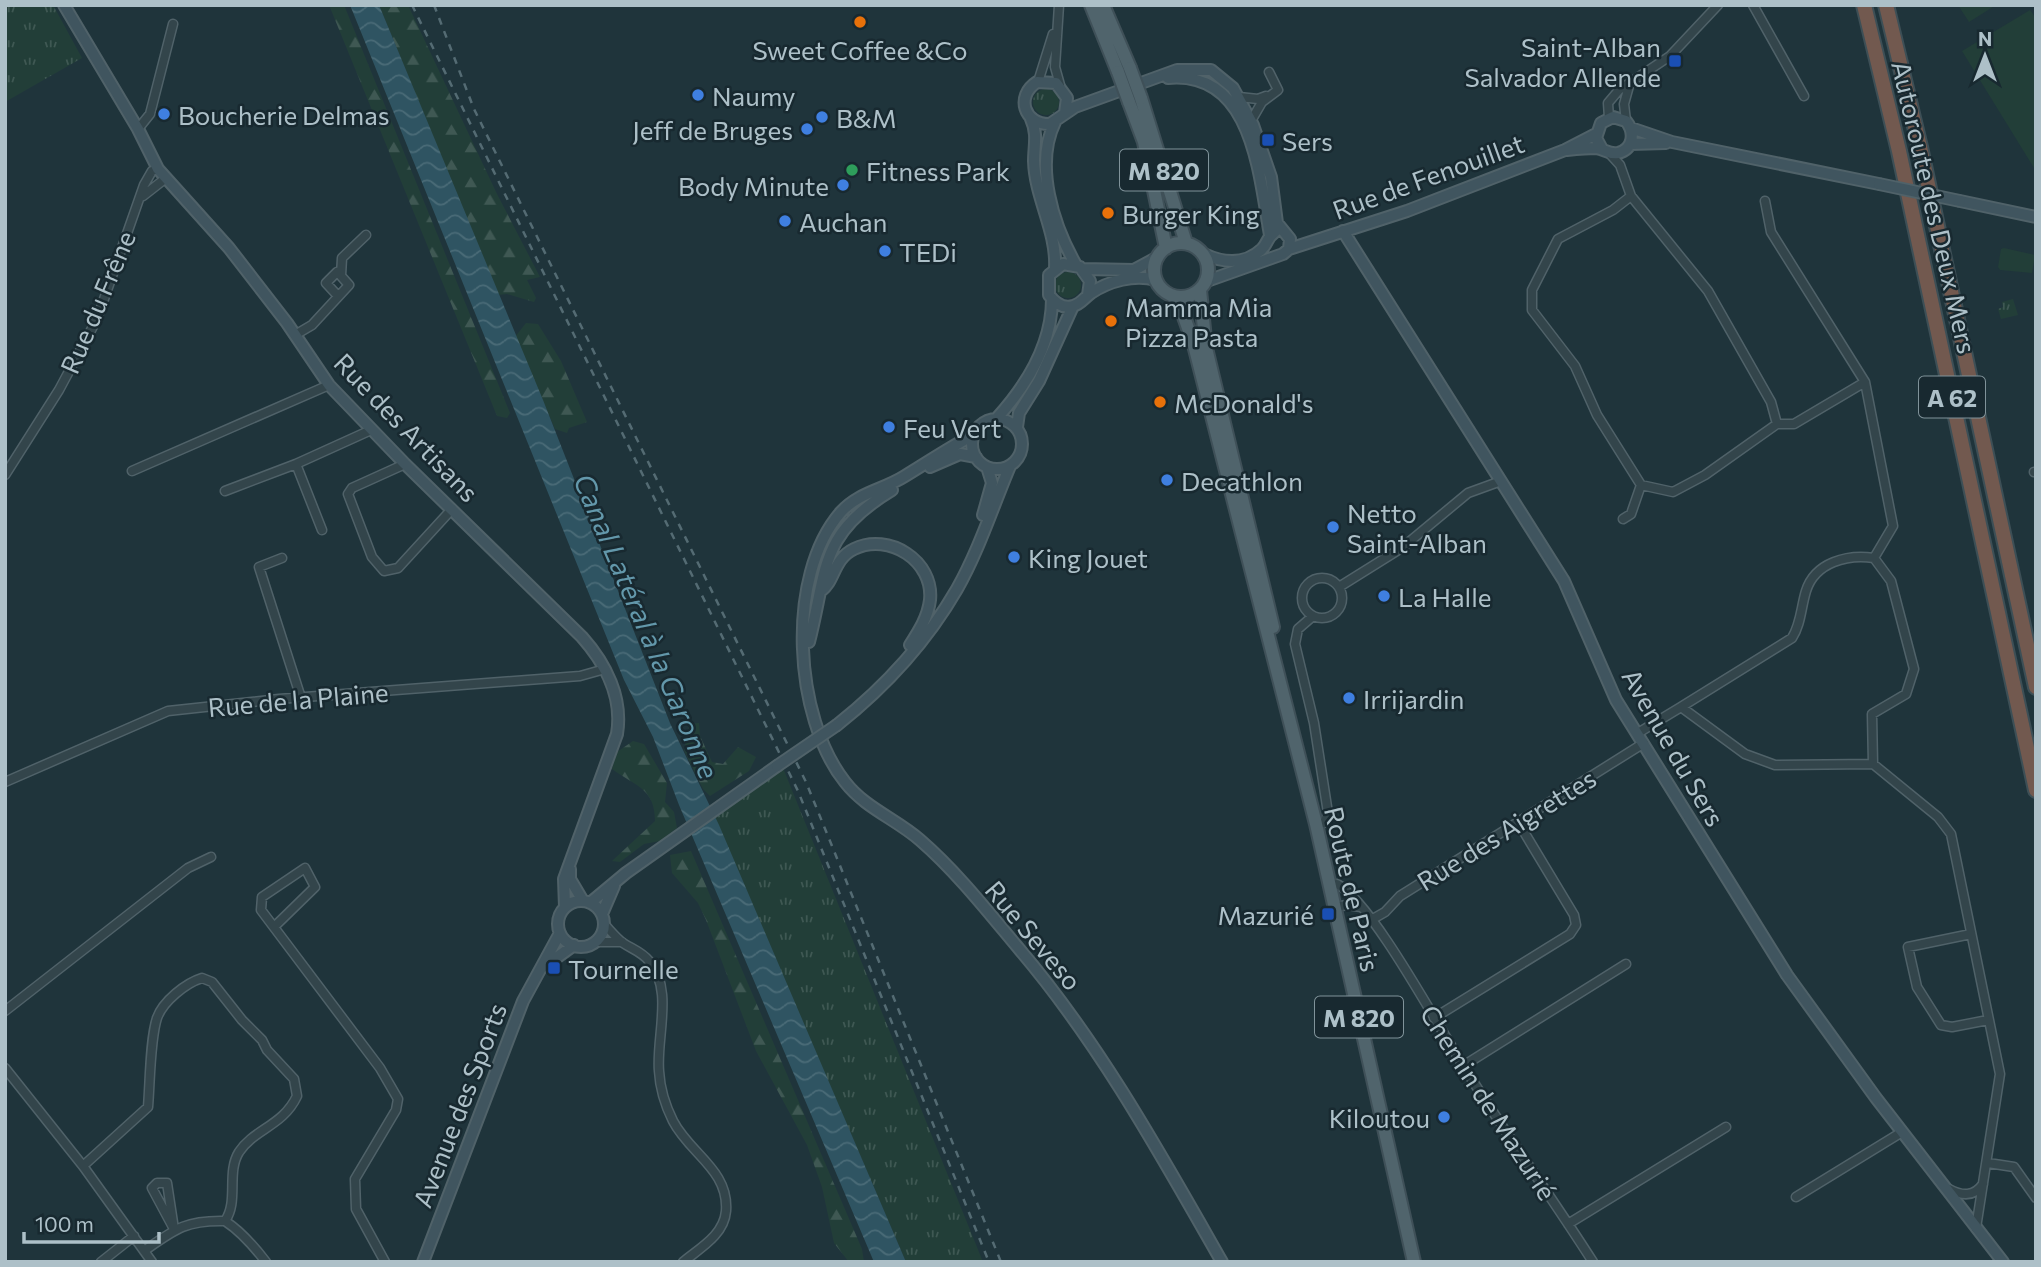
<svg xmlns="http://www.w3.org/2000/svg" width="2041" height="1267" font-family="Commissioner,sans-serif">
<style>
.grass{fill:url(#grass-tufts)}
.forest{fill:url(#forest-firs)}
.pitch{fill:#223e38}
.water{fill:url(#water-waves)}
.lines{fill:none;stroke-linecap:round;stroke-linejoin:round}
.street-casing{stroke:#506269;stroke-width:11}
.secondary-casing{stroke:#506269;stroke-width:14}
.primary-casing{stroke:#3f5058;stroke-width:16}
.highway-casing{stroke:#3d4f56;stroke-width:18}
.street{stroke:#33454b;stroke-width:8}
.secondary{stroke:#40555f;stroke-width:10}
.primary{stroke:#50646c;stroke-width:12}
.highway{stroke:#72594f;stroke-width:14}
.rail{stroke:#546b73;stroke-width:2.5;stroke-dasharray:7 7;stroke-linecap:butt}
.secondary-bridge-casing{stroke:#506269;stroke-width:14;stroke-linecap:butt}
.primary-bridge-casing{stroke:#3f5058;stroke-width:16;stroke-linecap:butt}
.secondary-bridge{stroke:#40555f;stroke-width:10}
.primary-bridge{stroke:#50646c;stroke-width:12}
.food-dot{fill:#e8710a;stroke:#182930;stroke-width:2.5}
.transit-dot{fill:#1a4fb4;stroke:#182930;stroke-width:2.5}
.shop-dot{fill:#3f7fe0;stroke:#182930;stroke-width:2.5}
.leisure-dot{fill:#2e9e5b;stroke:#182930;stroke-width:2.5}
.labels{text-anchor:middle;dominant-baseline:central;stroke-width:5;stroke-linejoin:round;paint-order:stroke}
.shield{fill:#182930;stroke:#80939a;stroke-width:2}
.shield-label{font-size:24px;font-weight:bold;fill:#adc0c8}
.poi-label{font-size:26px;fill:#adc0c8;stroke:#182930;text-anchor:start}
.street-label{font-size:26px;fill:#adc0c8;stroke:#182930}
.water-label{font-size:28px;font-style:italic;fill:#6398ab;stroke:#182930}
</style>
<defs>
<pattern id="grass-tufts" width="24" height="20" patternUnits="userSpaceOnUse" patternTransform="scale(1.75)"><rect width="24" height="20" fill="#223e38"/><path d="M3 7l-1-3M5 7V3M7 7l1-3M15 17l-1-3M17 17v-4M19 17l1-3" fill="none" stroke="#3f5853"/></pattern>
<pattern id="forest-firs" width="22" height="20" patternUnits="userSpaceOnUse" patternTransform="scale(1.75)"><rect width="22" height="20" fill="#223e38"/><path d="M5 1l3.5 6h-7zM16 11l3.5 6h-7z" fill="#3f5853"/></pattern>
<pattern id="water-waves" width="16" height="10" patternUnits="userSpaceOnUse" patternTransform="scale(1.75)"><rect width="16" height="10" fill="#2f5462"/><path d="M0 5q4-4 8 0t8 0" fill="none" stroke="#4a6b77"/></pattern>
</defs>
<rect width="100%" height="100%" fill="#1f343b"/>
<path class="grass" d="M5,5H53L82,58L5,102Z
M1033 102a13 13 0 1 1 26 0a13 13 0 1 1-26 0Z
M1055 285a13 13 0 1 1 26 0a13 13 0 1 1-26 0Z
M2013,299L2018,315L2001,319L1998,309L2003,307L2002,302Z
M781,763L983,1262H906L712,812Z"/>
<path class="forest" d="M329,5H344L510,413L507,418L497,416Z
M379,5H408L497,194L540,277L527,280L536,298L534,302L507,294L498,295Z
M526,323L538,324L561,361L587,422L569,428L567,433L555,429L515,337Z
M699,723L700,736L712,762L723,764L738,747L756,757L749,771L710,796L703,789L684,750L689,724Z
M633,741L644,744L667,783L665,802L674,812L677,828L660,841L644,844L620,862L612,861L655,821C655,788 635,786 612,769L617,752Z
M691,851L862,1249L864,1262H849L834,1243L822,1187L807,1145L756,1051L706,920L698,903L672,873L670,855Z"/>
<path class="pitch" d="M1958,5H1996L1969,22Z
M2030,10L2036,18L2034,168L1962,51Z
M2004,248L2035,255L2032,273L2000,270L1998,267L2001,249Z"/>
<path class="water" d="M350,5H379L543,400L670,723L719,825L906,1262H874L679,805L653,737L624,680Z"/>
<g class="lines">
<g class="street-casing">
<path id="street" d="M1059,5L1055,67L1060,85
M1753,5L1804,96
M1038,82L1053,34
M1239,97L1258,99L1266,96
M1609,118L1608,103L1619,90L1670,56L1718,5
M1251,121L1262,102L1278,90L1269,72
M1626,121L1624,104L1629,86
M138,129L150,114L173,24
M1610,154L1620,165L1631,196L1708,291L1771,402L1777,424
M143,196L166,178
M1631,196L1613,210L1558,239L1532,290V310L1575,366L1597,415L1641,485L1673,492L1705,475L1777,424H1794L1865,382
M1765,201L1771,232L1865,382L1893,526L1874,558
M338,296L326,283L337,272L341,276
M295,335L312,325L349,285L341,276L342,258L366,235
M296,464L322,530
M405,464L352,488L348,494L372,557L384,571L398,568L452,509
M132,471L329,385
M2034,472H2036
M5,475L59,390L97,319L144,185L152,171L158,169
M225,491L296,464L371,430
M1623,519L1631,514L1641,485
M282,558L259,567L301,698
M1302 598a20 20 0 1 1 40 0a20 20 0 1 1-40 0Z
M1339,587L1403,547L1468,493L1501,481
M1313,616L1298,629L1295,644L1314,723L1328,813L1324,823L1316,824
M1681,707L1792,638C1801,624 1801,607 1806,591C1815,562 1848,554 1874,558L1891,581L1914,669L1906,694L1872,714L1873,764
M1638,733L1681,707L1745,754L1775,765L1873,764L1938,817L1951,834L2000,1074L1976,1228
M5,782L168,711L279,699L580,676L605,669
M1330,885L1337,884C1372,902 1439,1028 1464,1067C1505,1133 1551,1196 1593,1262
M1335,907L1347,905L1361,907
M1371,920L1385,912L1400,896L1644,743
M604,924C610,930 616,938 623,943C632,949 642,952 649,961C674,989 656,1037 659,1071C660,1089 665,1105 673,1121C690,1154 729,1170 726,1211C724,1235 700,1248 683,1262
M274,927L315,887L305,868L262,897L261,910L380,1068L398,1099L396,1110L355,1179L356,1209L385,1262
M1971,934L1908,947L1917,987L1941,1025L1952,1027L1988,1020
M595,942H622
M5,1011L188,868L211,857
M1434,1018L1570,934L1576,925L1574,915L1518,822
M1463,1066L1626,964
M5,1068L83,1166L152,1262
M1988,1163L2014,1167L2036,1198
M83,1166L148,1107C150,1084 150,1039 157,1018C163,1001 186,983 202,978L212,982L242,1020L262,1040L267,1050L294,1079L297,1096C283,1126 254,1129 239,1152C226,1173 239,1201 225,1221
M157,1183H167L174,1229L152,1188Z
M1949,1189C1962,1196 1974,1197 1983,1184
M1796,1197L1902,1132
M225,1221C239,1230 256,1249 266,1262
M1568,1224L1726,1127
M144,1251C175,1229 186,1220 225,1221
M101,1262L134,1236"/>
</g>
<g class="secondary-casing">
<path id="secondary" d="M64,5L138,129L158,169L229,248L287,323L329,385L405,464L582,637C606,664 623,698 617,734L564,879L565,907
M1168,78C1253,70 1259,175 1270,235
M1065,113L1067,98L1056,83L1037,82C1015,96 1024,125 1050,124L1075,107L1177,70H1211L1233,88L1253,125L1271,177L1277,223L1290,239L1289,249
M1031,119C1038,134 1034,146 1034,161C1035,198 1057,231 1055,268
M1055,122C1034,165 1053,225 1076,265
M1631,128L1672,142L1879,184
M1630,144L1666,143
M1567,150C1577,149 1587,148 1596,148C1605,149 1609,155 1618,153C1634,149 1635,132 1626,121L1613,117L1601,123L1596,138L1602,149
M1960,201L2036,217
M1343,231L1564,581L1616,700L1787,975L1876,1098L2003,1262
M1204,254C1223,263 1245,265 1262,249C1268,243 1267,237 1275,232
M1083,269L1134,270L1158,257
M1207,281L1283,254L1289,249L1407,211L1565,150L1596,134
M1088,295L1090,281L1080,267L1063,264L1049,275V295C1055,303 1063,309 1073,306C1081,304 1084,298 1091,293C1109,281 1134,274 1156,280
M997,418C1026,386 1052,345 1052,299
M972 444a25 25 0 1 1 50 0a25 25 0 1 1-50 0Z
M1017,427L1019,413L1039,381L1073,306
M973,435C949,448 928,462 905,476C883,490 859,492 841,512C785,576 794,718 845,782C865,808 896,819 920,840C957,872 989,913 1020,950C1100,1044 1161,1155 1222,1262
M930,467L960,454L976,457
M983,515L992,483L987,467
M821,591C835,581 833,559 854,549C889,532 934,561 930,600C928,617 919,631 910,645
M809,642C828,567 819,534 892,490
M837,725C885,687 927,641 957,589C979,550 993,506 1010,466
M570,869V879L583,901
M558 924a23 23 0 1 1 46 0a23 23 0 1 1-46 0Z
M590,903L626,873L777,766
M602,914L614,886
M545,966L574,945
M423,1262L523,1001L560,933"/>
</g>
<g class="primary-casing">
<path id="primary" d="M1091,5L1118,72
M1103,5L1130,68
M1141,98L1186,243
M1129,102L1144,142L1166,248
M1154 270a27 27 0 1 1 54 0a27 27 0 1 1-54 0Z
M1200,290L1206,348L1273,627
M1177,297L1194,345L1316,824L1414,1262"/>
</g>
<g class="highway-casing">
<path id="highway" d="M1864,5L1899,151L2036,790
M1886,5L1920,147L2036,687"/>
</g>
<use href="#street" class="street"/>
<use href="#secondary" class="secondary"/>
<use href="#primary" class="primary"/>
<use href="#highway" class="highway"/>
<path class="rail" d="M412,5L798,791L989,1262
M434,5L474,109L806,782L1001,1262"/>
<g class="secondary-bridge-casing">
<path id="secondary-bridge" d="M1879,184L1960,201
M777,766L837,725"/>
</g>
<g class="primary-bridge-casing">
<path id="primary-bridge" d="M1130,68L1141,98
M1118,72L1129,102"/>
</g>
<use href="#secondary-bridge" class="secondary-bridge"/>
<use href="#primary-bridge" class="primary-bridge"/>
</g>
<g class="food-dot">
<circle cx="860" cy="22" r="7"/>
<circle cx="1108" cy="213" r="7"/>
<circle cx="1111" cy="321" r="7"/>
<circle cx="1160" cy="402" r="7"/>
</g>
<g class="transit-dot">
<rect x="1668" y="54" width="14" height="14" rx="3.5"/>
<rect x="1261" y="133" width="14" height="14" rx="3.5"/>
<rect x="1321" y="907" width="14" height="14" rx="3.5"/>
<rect x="547" y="961" width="14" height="14" rx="3.5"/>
</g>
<g class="shop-dot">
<circle cx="698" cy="95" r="7"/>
<circle cx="164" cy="114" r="7"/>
<circle cx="822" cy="117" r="7"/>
<circle cx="807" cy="129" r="7"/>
<circle cx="843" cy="185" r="7"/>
<circle cx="785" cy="221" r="7"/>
<circle cx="885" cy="251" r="7"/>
<circle cx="889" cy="427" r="7"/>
<circle cx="1167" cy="480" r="7"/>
<circle cx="1333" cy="527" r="7"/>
<circle cx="1014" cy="557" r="7"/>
<circle cx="1384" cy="596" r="7"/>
<circle cx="1349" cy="698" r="7"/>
<circle cx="1444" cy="1117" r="7"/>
</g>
<circle class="leisure-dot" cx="852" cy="170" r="7"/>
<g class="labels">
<g class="shield">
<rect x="1120" y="149.5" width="88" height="41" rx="5"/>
<rect x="1919" y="376.5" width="66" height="41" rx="5"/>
<rect x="1315" y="996.5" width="88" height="41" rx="5"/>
</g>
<g class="shield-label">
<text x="1164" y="170">M 820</text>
<text x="1952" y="397">A 62</text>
<text x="1359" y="1017">M 820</text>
</g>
<g class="poi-label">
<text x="1661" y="46" text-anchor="end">Saint-Alban<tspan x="1661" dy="30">Salvador Allende</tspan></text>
<text x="860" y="49" text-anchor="middle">Sweet Coffee &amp;Co</text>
<text x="712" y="95">Naumy</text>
<text x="178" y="114">Boucherie Delmas</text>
<text x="836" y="117">B&amp;M</text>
<text x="793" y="129" text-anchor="end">Jeff de Bruges</text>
<text x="1282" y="140">Sers</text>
<text x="866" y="170">Fitness Park</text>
<text x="829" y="185" text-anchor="end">Body Minute</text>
<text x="1122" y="213">Burger King</text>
<text x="799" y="221">Auchan</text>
<text x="899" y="251">TEDi</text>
<text x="1125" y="306">Mamma Mia<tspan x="1125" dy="30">Pizza Pasta</tspan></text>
<text x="1174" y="402">McDonald's</text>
<text x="903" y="427">Feu Vert</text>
<text x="1181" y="480">Decathlon</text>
<text x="1347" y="512">Netto<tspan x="1347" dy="30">Saint-Alban</tspan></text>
<text x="1028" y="557">King Jouet</text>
<text x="1398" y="596">La Halle</text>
<text x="1363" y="698">Irrijardin</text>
<text x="1314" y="914" text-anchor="end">Mazurié</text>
<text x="568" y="968">Tournelle</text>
<text x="1430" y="1117" text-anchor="end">Kiloutou</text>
</g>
<g class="street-label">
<text transform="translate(1428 176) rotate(-20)">Rue de Fenouillet</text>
<text transform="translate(1935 207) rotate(77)">Autoroute des Deux Mers</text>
<text transform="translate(97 302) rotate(-67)">Rue du Frêne</text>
<text transform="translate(407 427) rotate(46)">Rue des Artisans</text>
<text transform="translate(298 699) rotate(-5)">Rue de la Plaine</text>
<text transform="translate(1674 747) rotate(60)">Avenue du Sers</text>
<text transform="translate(1506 829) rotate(-32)">Rue des Aigrettes</text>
<text transform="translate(1353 889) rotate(77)">Route de Paris</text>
<text transform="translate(1034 935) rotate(50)">Rue Seveso</text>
<text transform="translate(1489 1102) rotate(57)">Chemin de Mazurié</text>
<text transform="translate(459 1105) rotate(-69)">Avenue des Sports</text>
</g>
<g class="water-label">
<text transform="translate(647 626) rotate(67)">Canal Latéral à la Garonne</text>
</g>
</g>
<rect width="2041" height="1267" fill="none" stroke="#adc0c8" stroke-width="14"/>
<g transform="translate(1985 56)" stroke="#182930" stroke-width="5" paint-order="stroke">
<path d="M0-5L12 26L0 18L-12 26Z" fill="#adc0c8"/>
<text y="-10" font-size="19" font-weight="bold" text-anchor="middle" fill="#adc0c8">N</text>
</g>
<path d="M24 1232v10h135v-10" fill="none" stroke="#adc0c8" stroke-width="3.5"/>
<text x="35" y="1232" font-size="21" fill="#adc0c8" stroke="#182930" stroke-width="5" paint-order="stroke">100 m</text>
</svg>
